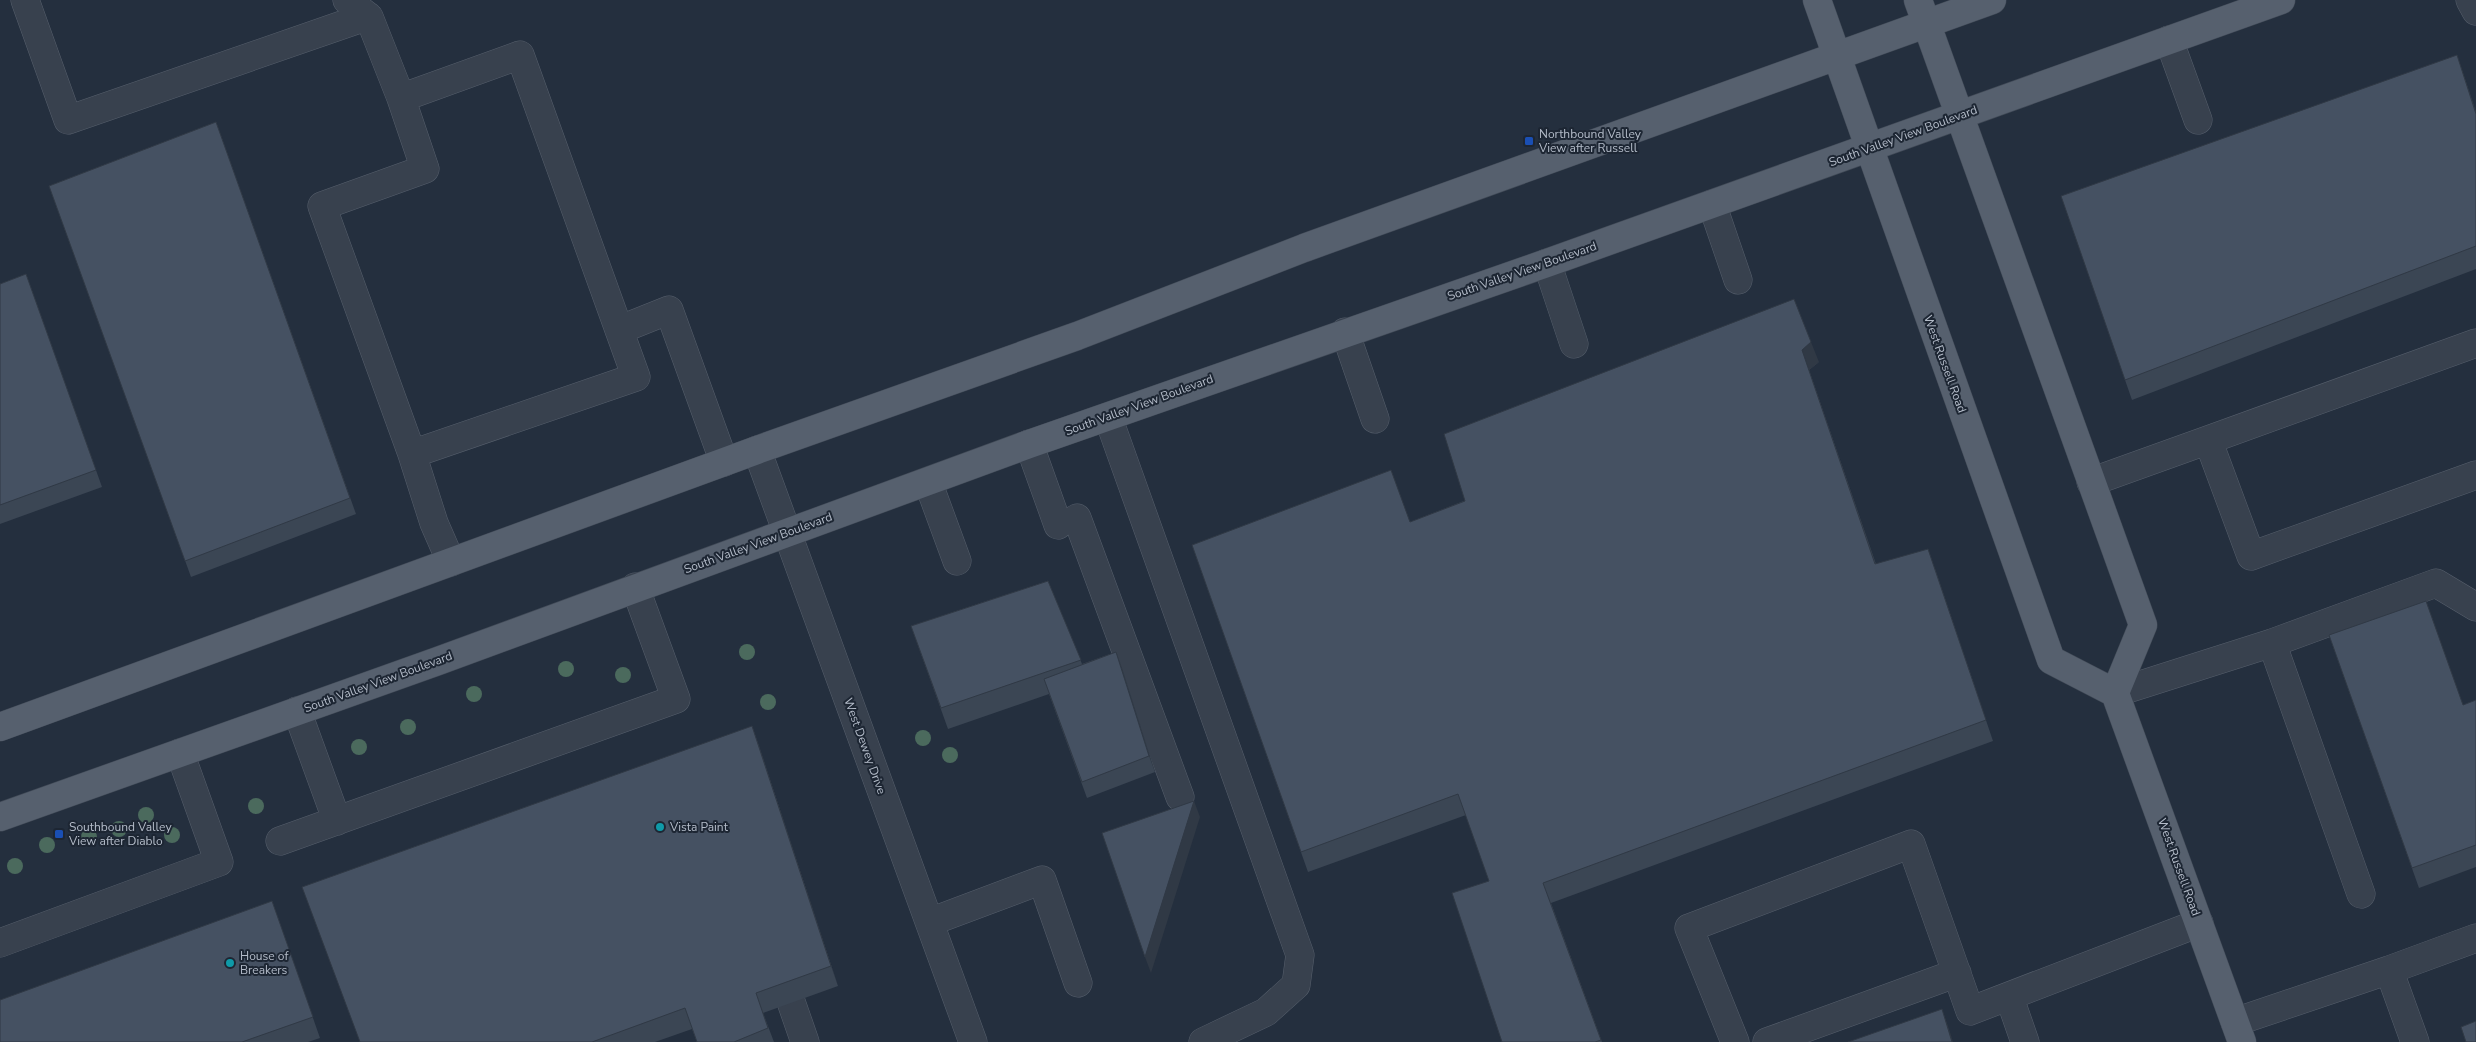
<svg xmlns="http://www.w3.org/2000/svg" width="2476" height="1042" font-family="'Nunito Sans',sans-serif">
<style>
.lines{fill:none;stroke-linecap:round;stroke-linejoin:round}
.minor-casing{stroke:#565f6c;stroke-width:29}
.major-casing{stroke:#414a57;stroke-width:29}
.minor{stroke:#38414e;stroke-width:28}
.major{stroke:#56606e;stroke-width:28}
.tree{fill:#4b6a5d}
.wall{fill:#3b4654}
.shaded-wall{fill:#303945}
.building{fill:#455162;stroke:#303945}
.transit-dot{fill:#1a4fb4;stroke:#1d2633;stroke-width:2}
.culture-dot{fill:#0f9aa8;stroke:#1d2633;stroke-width:2}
.labels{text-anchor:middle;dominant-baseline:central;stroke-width:4;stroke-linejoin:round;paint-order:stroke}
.poi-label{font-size:12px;fill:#b4bcc9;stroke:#1d2633;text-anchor:start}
.street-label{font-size:12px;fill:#b4bcc9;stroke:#1d2633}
</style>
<rect width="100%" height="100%" fill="#242f3e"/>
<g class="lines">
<g class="minor-casing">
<path id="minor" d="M25,0L68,120L368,16
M347,0L369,17L401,98
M2470,0L2476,11
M2169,40L2198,120
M1712,204L1738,280
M1547,263L1574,344
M619,330L669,310L724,462
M1345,332L1375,419
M1108,417L1300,955L1296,985L1266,1012L1203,1042
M2208,440L2476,343
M1029,444L1058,525
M757,450L973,1042
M412,454L636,377L520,55L401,98L425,169L322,206L412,454L434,523L451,562
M928,482L957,561
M2091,482L2208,440L2251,556L2476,475
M1077,518L1180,797
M2272,643L2361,894
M2115,693L2272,643L2436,583L2476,607
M297,711L337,821
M280,841L676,699L635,587
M930,922L1042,880L1078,983
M0,943L219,862L180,753
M2389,970L2476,938
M788,993L805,1042
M2009,996L2025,1042
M2235,1022L2389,970L2415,1042
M1735,1042L1689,928L1911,844L1970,1011L2199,923
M1767,1042L1957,973"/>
</g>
<g class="major-casing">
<path id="major" d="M1817,0L2051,660L2115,693L2242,1042
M1918,0L2143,625L2115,693
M0,727L757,450L1077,336L1304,248L1992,0
M0,817L438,661L1029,444L1547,263L2281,0"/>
</g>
<use href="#minor" class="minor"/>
<use href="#major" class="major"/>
</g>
<g class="tree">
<circle cx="747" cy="652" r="8"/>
<circle cx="566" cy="669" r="8"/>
<circle cx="623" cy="675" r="8"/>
<circle cx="474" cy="694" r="8"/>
<circle cx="768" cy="702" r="8"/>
<circle cx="408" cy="727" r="8"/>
<circle cx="923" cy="738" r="8"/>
<circle cx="359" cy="747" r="8"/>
<circle cx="950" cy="755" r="8"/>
<circle cx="256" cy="806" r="8"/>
<circle cx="146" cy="815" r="8"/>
<circle cx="119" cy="829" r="8"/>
<circle cx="172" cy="835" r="8"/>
<circle cx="89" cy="837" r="8"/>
<circle cx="47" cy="845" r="8"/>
<circle cx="15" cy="866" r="8"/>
</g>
<path class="wall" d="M2457,55L2476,112V269L2132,400L2125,380Z
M216,122L356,514L191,577L49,186Z
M26,274L102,487L0,524V284Z
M1819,362L1809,370L1876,564L1935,569L1993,741L1551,903L1602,1042H1502L1489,881L1466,815L1308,872L1192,545L1410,522Z
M1048,581L1082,664L1116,652L1122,668L1155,772L1087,798L1049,694L948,729L911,626Z
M2329,635L2463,705L2476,700V867L2419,888Z
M752,726L759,746L838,986L763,1013L774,1042H697L692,1029L655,1042H360Z
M272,901L320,1038L308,1042H0Z"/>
<path class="shaded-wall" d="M2457,55L2476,112V114Z
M1811,342L1819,362L1809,370L1883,584L1802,350Z
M1116,652L1122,668L1155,772L1149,756Z
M752,726L759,746L838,986L831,966Z
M1194,801L1200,817L1151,973L1145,957Z
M1942,1009L1949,1029L1953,1042H1952Z"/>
<path class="building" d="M2457,55L2476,114V246L2125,380L2061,196Z
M216,122L350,498L185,561L49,186Z
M26,274L96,470L0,505V284Z
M1794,299L1811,342L1802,350L1875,564L1928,549L1986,720L1543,883L1601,1040L1595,1042H1502L1452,893L1489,881L1458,794L1301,852L1192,545L1391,470L1410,522L1465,501L1444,434Z
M1048,581L1081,660L941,708L911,626Z
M2426,601L2463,705L2476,700V845L2412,868L2329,635Z
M1116,652L1149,756L1082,782L1044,679Z
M752,726L831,966L756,993L768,1028L734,1042H697L685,1008L592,1042H360L302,887Z
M1194,801L1145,957L1102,833Z
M272,901L313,1017L242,1042H0V1000Z
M1942,1009L1952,1042H1848Z
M2476,1021V1042H2466L2461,1027Z"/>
<g class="transit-dot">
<rect x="1524" y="136" width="10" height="10" rx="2.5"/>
<rect x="54" y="829" width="10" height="10" rx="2.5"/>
</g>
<g class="culture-dot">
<circle cx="660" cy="827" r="5"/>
<circle cx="230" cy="963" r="5"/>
</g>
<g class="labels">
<g class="poi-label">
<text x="1539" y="134">Northbound Valley<tspan x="1539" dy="14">View after Russell</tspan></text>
<text x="69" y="827">Southbound Valley<tspan x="69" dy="14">View after Diablo</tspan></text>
<text x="670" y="827">Vista Paint</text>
<text x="240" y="956">House of<tspan x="240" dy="14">Breakers</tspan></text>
</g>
<g class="street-label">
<text transform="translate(1903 136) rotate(-20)">South Valley View Boulevard</text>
<text transform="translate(1522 271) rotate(-19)">South Valley View Boulevard</text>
<text transform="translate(1945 364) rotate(70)">West Russell Road</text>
<text transform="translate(1139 405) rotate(-20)">South Valley View Boulevard</text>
<text transform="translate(758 543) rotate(-20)">South Valley View Boulevard</text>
<text transform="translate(378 682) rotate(-20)">South Valley View Boulevard</text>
<text transform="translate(865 746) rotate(70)">West Dewey Drive</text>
<text transform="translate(2179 867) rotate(70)">West Russell Road</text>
</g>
</g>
</svg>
